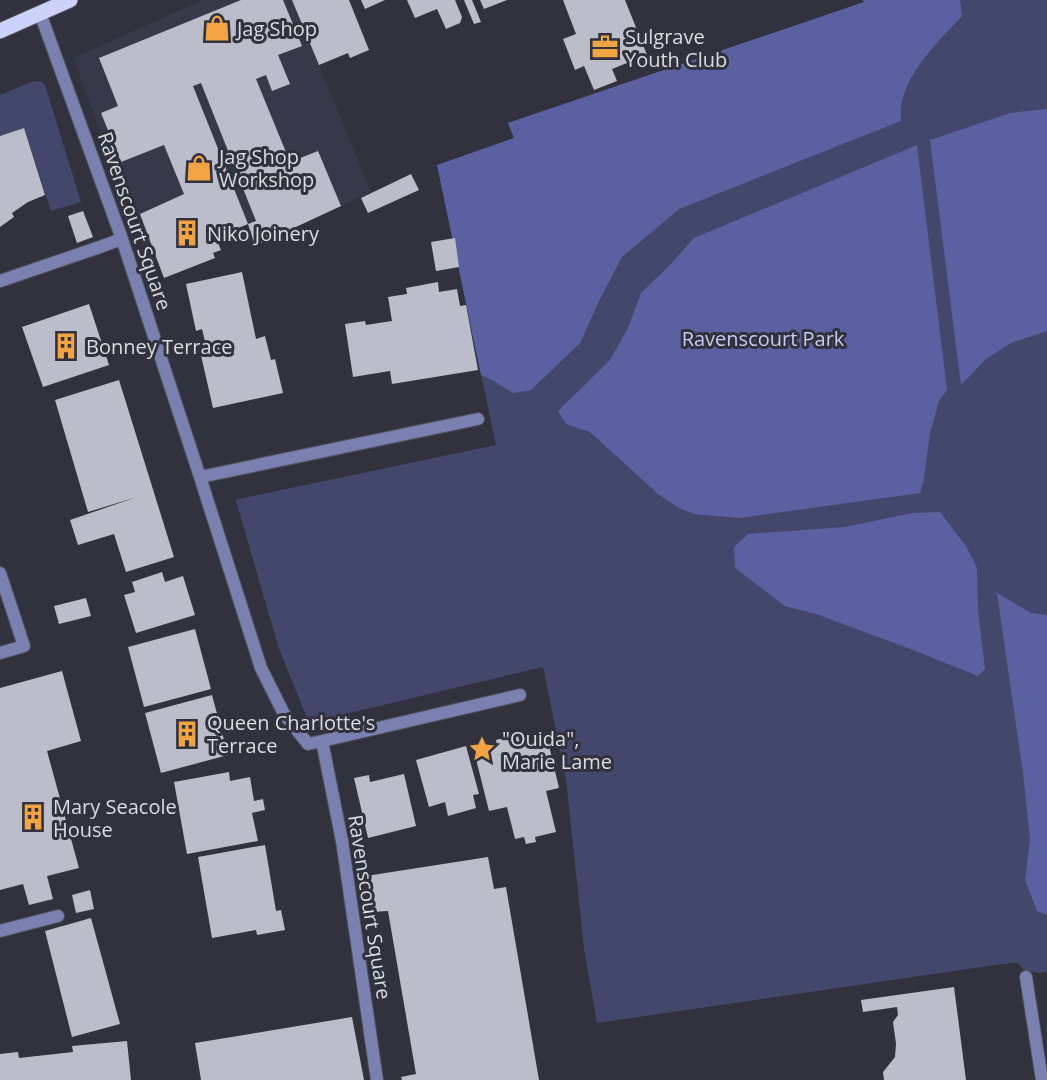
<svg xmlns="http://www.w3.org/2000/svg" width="1047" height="1080" font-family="'Open Sans',sans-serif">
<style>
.built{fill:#37394a}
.green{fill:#43476b}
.forest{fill:#5b61a0}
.building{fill:#bbbdca}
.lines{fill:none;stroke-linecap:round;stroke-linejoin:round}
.lane-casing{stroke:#4f515b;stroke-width:14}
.street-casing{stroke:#4f515b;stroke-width:14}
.primary-casing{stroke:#4f515b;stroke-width:17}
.lane{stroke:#7a80af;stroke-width:12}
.street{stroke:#7a80af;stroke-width:12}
.primary{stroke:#ccd2f9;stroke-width:15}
.labels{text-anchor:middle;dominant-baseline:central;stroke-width:6;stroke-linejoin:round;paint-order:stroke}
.poi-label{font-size:20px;fill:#dadce2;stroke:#31323d;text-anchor:start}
.street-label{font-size:20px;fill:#dadce2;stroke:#31323d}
.park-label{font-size:20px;fill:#c5cbf0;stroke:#31323d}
</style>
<rect width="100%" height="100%" fill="#31323d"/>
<path class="built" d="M203,0H292L371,192L255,246L248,225L149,264L73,58Z"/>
<path class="green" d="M863,0H1047V972L1039,973L1024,970L1018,963L1002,964L597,1023L584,949L566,779L543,667L316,721L307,718L279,649L236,501L238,499L496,445L437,165L514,138L508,123L864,2Z
M37,81L42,82L45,85L81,202L51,211L24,128L0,136V95L31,82Z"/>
<path class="forest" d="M863,0H960L962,16C937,43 896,81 901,121L679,209L622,257L599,301L580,343L531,390L513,393L492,380L481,375L437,165L514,138L508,123L864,2Z
M1047,109V331L1011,343L986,359L961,385L930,140L1010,113Z
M917,145L947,390L939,401L930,433L924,479L920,493L739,518L694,514L679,508L658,494L590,432L566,424L558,411L610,360L628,328L641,293L671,264L694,238Z
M940,512L966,546L977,568L978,610L985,669L978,676L913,650L816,614L785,606L735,568L734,547L748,534L845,527L912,513Z
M997,593L1031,613L1047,615V915L1037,911L1025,880L1030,839L1023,773Z"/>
<path class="building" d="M241,0H283L302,46L278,55L290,84L272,91L266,75L256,79L290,162L318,151L341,206L255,246L248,224L256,221L201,83L193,86L248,224L207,241L208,244L217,241L221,250L213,253L215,258L164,278L140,214L184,194L164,145L121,162L101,113L118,106L99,58Z
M292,0H349L369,50L350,58L348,53L319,65Z
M361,0H385L365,9Z
M407,0H455L462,17L460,23L446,29L437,9L415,18Z
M464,0H472L481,22L474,24Z
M480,0H507L484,9Z
M563,0H625L647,55L612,69L617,81L594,90L584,66L575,70L563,39L576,34Z
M24,128L45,195L28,202L12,213L14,217L0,227V136Z
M411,174L419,190L368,213L361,198Z
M83,211L93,237L77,243L68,216Z
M455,238L459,267L436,271L431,242Z
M242,272L256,339L265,336L271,360L275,359L283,393L213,408L200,351L207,349L202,329L196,331L186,284Z
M438,282L439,292L457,289L460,306L466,305L478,370L392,384L390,371L353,377L345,324L365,321L366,325L392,321L388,297L407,294L406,288Z
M89,304L109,365L43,387L22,327Z
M119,380L174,557L126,572L114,534L78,545L70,520L137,497L88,512L55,400Z
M162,572L165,582L183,576L195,615L136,633L124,595L135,592L132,582Z
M86,598L91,616L59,624L54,606Z
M195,629L211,689L144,707L128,647Z
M62,671L81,741L47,751L79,868L47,876L53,899L29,905L23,884L0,890V688Z
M212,695L228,755L161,773L145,713Z
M546,733L559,788L546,791L556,832L535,837L536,842L526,844L524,837L515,839L507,807L489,811L474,751L497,745L496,740L518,734L519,740Z
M466,746L479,794L473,795L476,808L448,816L445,802L429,807L416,760Z
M229,772L230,781L250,777L254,801L263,799L265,810L252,813L258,841L187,854L174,782Z
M404,774L416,826L368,838L354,778L369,775L370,782Z
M265,845L276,911L281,910L285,930L257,935L256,930L212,938L198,857Z
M488,857L494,889L506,887L539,1080H402L401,1077L416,1074L388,911L372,912L366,876Z
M90,890L94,909L76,913L72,895Z
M91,918L120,1024L72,1037L45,931Z
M954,987L966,1080H884L883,1072L895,1057L896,1044L893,1022L898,1015L897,1007L863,1012L861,1000Z
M352,1017L364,1080H201L195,1043Z
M127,1041L131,1080H0V1054L18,1052L19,1058L73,1052L72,1046Z"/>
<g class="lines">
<g class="lane-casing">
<path id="lane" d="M0,281L97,248
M0,573L24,646L0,653
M342,841L377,1080
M0,931L58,916"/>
</g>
<g class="street-casing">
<path id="street" d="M40,13L122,239L200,477L261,668L284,714L308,744L322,741L342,841
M97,248L122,239
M200,477L478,419
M322,741L520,695
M1026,977L1042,1080"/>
</g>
<g class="primary-casing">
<path id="primary" d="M0,31L70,0"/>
</g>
<use href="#lane" class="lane"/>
<use href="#street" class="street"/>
<use href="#primary" class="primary"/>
</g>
<defs>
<g id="shop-bare" transform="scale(2.07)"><path d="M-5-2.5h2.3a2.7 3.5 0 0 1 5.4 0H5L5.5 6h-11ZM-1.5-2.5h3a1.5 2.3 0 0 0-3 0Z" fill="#f3a442" stroke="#31323d" stroke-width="2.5" paint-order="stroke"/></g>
<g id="office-bare" transform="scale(2.07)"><path d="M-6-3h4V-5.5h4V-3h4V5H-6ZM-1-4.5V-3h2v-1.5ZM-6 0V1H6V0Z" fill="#f3a442" stroke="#31323d" stroke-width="2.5" paint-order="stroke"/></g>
<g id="building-bare" transform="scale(2.07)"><path d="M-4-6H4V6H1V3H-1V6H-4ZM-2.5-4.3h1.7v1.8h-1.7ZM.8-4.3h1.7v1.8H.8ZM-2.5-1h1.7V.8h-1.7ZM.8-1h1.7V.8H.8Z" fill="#f3a442" stroke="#31323d" stroke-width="2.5" paint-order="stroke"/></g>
<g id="sight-bare" transform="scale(2.07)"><path d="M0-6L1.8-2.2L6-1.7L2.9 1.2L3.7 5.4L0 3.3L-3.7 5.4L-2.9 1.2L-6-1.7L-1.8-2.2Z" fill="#f3a442" stroke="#31323d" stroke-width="2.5" paint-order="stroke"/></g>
</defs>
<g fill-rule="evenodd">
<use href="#shop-bare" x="217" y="28"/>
<use href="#office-bare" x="605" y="47"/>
<use href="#shop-bare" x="199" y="168"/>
<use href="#building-bare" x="187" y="233"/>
<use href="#building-bare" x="66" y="346"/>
<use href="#building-bare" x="187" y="734"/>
<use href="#sight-bare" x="482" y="749"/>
<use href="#building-bare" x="33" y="817"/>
</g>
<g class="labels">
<g class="poi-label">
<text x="237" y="28">Jag Shop</text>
<text x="625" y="36">Sulgrave<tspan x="625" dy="23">Youth Club</tspan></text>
<text x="219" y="156">Jag Shop<tspan x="219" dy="23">Workshop</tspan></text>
<text x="207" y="233">Niko Joinery</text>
<text x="86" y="346">Bonney Terrace</text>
<text x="207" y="722">Queen Charlotte's<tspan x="207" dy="23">Terrace</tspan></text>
<text x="502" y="738">"Ouida",<tspan x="502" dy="23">Marie Lame</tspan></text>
<text x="53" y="806">Mary Seacole<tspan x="53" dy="23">House</tspan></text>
</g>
<g class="street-label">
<text transform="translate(135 221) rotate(71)">Ravenscourt Square</text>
<text transform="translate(370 907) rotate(81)">Ravenscourt Square</text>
</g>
<g class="park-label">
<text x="763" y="338">Ravenscourt Park</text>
</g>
</g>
</svg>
